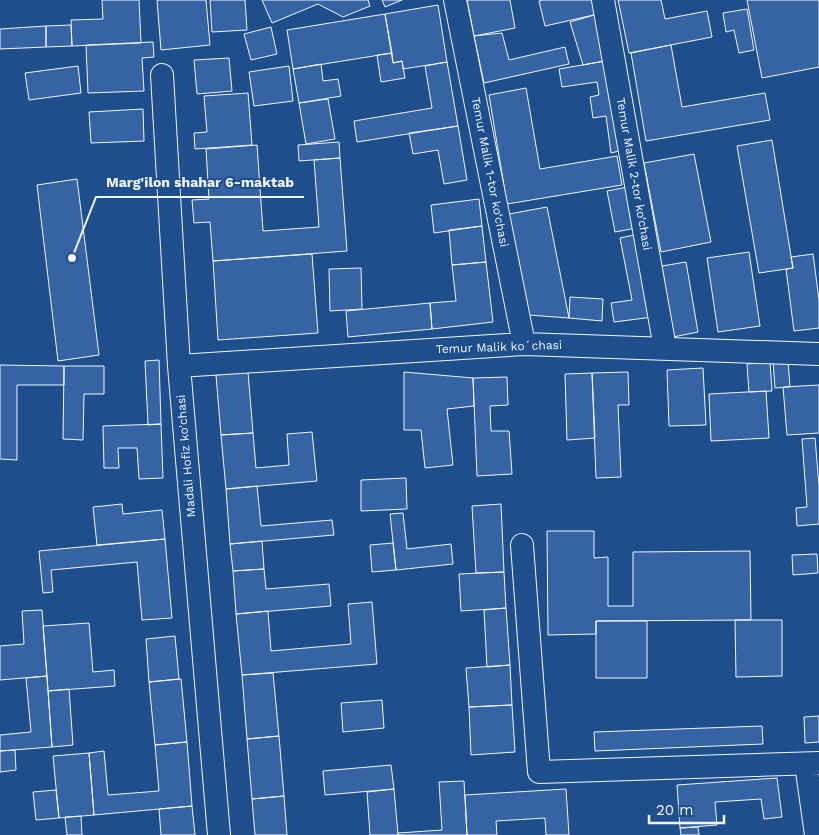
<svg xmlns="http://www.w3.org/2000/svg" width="819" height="835" font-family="'Work Sans',sans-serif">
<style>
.building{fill:#3563a3;stroke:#f2f6ff}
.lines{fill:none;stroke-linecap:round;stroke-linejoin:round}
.street-casing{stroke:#f2f6ff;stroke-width:24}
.street{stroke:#1f4e8c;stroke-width:22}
.labels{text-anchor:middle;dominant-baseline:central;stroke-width:4;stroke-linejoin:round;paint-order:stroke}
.street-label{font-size:12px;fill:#f2f6ff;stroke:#1f4e8c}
.leader{fill:none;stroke:#f2f6ff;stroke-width:2}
.callout-dot{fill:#f2f6ff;stroke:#1f4e8c;stroke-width:2}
.callout-label{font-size:14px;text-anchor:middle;font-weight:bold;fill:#f2f6ff;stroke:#1f4e8c;stroke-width:4;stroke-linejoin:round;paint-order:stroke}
</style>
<rect width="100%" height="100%" fill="#1f4e8c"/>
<path class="building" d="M102,0H139L141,43L72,46L71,20L103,19Z
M157,0H206L210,45L161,50Z
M210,0H245L247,30L212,32Z
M262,0H368L370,6L343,17L318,4L272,23Z
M382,0H402L385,7Z
M467,0H510L515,28L474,36Z
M543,0H596L598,14L545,26L539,1Z
M618,0H661L665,19L707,11L712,37L629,53Z
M747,0H819V67L762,78Z
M438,5L447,62L403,69L402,61L393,63L385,14Z
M747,9L754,50L739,53L734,30L726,32L723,13Z
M385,14L392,53L293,69L287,30Z
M598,14L605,61L583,65L570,22Z
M71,25L72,46L46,47V26Z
M46,26V47L0,49V29Z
M271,27L277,54L251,60L244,34Z
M502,33L509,60L565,47L569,64L484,83L474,36Z
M153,42L154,57L142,58L144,91L88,93L86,45Z
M671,45L682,107L765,93L770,120L646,141L631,53Z
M392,53L393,63L402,61L405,78L381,82L377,55Z
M229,58L232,91L197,94L194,60Z
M605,61L623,150L611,153L606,116L593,118L590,97L599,95L597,82L562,87L559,69Z
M447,62L458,126L357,142L354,121L432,108L425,66Z
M321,64L323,81L338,79L341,96L299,103L293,69Z
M78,66L81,93L29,100L25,73Z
M289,66L293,101L254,106L249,72Z
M526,88L540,169L617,156L622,185L507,204L489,95Z
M248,93L252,145L195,149L194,133L207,132L204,96Z
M328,99L335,139L306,144L299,103Z
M143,109L144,141L91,143L89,112Z
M458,126L467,180L444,184L438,150L413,154L409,133Z
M772,140L793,268L759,273L737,146Z
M339,142L340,158L299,161L298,145Z
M257,145L263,231L319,227L314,160L340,158L347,251L213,261L210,222L194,223L192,200L209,199L206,149Z
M694,154L711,242L661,252L644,163Z
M77,179L99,355L58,361L37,185Z
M628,187L636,228L615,232L607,191Z
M479,199L482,226L434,233L431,205Z
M547,207L569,318L528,315L509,214Z
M482,226L486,262L452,265L449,230Z
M639,234L653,317L614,322L611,303L632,300L620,238Z
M749,252L760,326L718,332L707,258Z
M312,254L318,333L218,340L213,261Z
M813,254L819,300V328L794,331L786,269L793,268L791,257Z
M486,262L493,322L432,329L430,303L456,301L452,265Z
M686,262L698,332L673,337L662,266Z
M361,268L362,309L330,311L329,269Z
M570,297L603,299L602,321L569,318Z
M430,303L432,329L348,337L346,311Z
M159,360L161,424L148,425L145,361Z
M773,361H788L790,387L775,388Z
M770,362L772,391L749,392L747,364Z
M0,365L64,366V385H17V460L0,459Z
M64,366H104V394H84L83,440L63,439Z
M703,368L706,425L669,426L667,370Z
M248,372L253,433L221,435L216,375Z
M404,372L473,378L474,406L447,409L453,465L425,468L421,430H404Z
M628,372L629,405H618L621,477L596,478L592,373Z
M592,373L595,438L567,440L565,374Z
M507,377L508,405L490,406L491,431H509L512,474L477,476L473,378Z
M819,385V433L787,435L783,387Z
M766,391L769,438L711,441L709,394Z
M161,424L163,478L139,479L137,448H118L119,468H104L103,426Z
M312,432L317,481L226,489L221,435L253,433L256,468L289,465L287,434Z
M815,438L819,485V524L797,526L796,508L807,507L802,439Z
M406,478L407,509L361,511V480Z
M257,486L261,526L332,520L334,535L230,544L226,489Z
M122,504L123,514L162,510L165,539L97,545L93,507Z
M501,504L504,572L476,573L472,506Z
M403,513L407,549L451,544L453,564L396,570L390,514Z
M547,531H594V558L608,557V606H633V552L750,551L751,620L596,621V634L548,635Z
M165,539L172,618L142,620L137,562L51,570L53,592L43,593L39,551Z
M262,541L264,569L233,571L230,544Z
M393,543L396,570L372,572L370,545Z
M817,554L818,573L793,575L792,555Z
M264,569L266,589L329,584L331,606L236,614L233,571Z
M504,572L506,608L461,611L459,574Z
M372,602L377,664L242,675L236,614L268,611L271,651L351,644L348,604Z
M506,608L510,665L487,667L484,610Z
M42,610L47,676L0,680V646L24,644L22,611Z
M735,620H782V676L736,677Z
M596,621H647V678H596Z
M89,623L93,672L114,670L115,686L48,691L43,626Z
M175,636L179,679L149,682L146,639Z
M510,665L512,705L469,707L466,668Z
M273,673L279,736L247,739L242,675Z
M47,676L52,747L0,751V735L31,732L26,678Z
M181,679L187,742L155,745L149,682Z
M69,689L73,745L52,747L48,691Z
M382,700L384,728L343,732L341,703Z
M512,705L515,752L471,755L469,707Z
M819,716V742L805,743L804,717Z
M762,726L763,744L595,751L594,732Z
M279,736L284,796L252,799L247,739Z
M187,742L192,806L94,815L89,753L104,751L108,795L159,791L155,745Z
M15,750L16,770L0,772V751Z
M89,753L94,815L59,818L53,756Z
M391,765L394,789L325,795L323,771Z
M777,778L782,817L764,819L761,799L715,802L717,825L680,828L677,785Z
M464,781L467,835H398V833L442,830L439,782Z
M394,789L398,835H370L367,792Z
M566,789L569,835H546L545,818L496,821L497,835H467L465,795Z
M56,790L59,818L36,820L33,792Z
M284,796L287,835H255L252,799Z
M192,806L195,835H161L159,809Z
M81,816L82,835H67L65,817Z
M698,827L699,835H681L680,828Z"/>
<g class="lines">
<g class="street-casing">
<path id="street" d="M455,0L524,344
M603,0L665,348
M162,75L179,366L219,835
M179,366L524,344L819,354
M522,545L539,772L819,763
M806,764L816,835"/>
</g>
<use href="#street" class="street"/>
</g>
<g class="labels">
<g class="street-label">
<text transform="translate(490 172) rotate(79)">Temur Malik 1-tor ko‘chasi</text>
<text transform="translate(634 174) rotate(80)">Temur Malik 2-tor ko‘chasi</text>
<text transform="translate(499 347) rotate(-2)">Temur Malik koʻchasi</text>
<text transform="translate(186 456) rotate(-95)">Madali Hofiz ko'chasi</text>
</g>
</g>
<path class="leader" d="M72 258L96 197H304"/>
<circle class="callout-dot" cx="72" cy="258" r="5"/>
<g class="callout-label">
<text x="200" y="187">Marg'ilon shahar 6-maktab</text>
</g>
<path d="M649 815v8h75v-8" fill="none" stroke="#f2f6ff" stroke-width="2.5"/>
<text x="656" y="815" font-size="15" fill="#f2f6ff" stroke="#1f4e8c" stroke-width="4" paint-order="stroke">20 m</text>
</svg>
